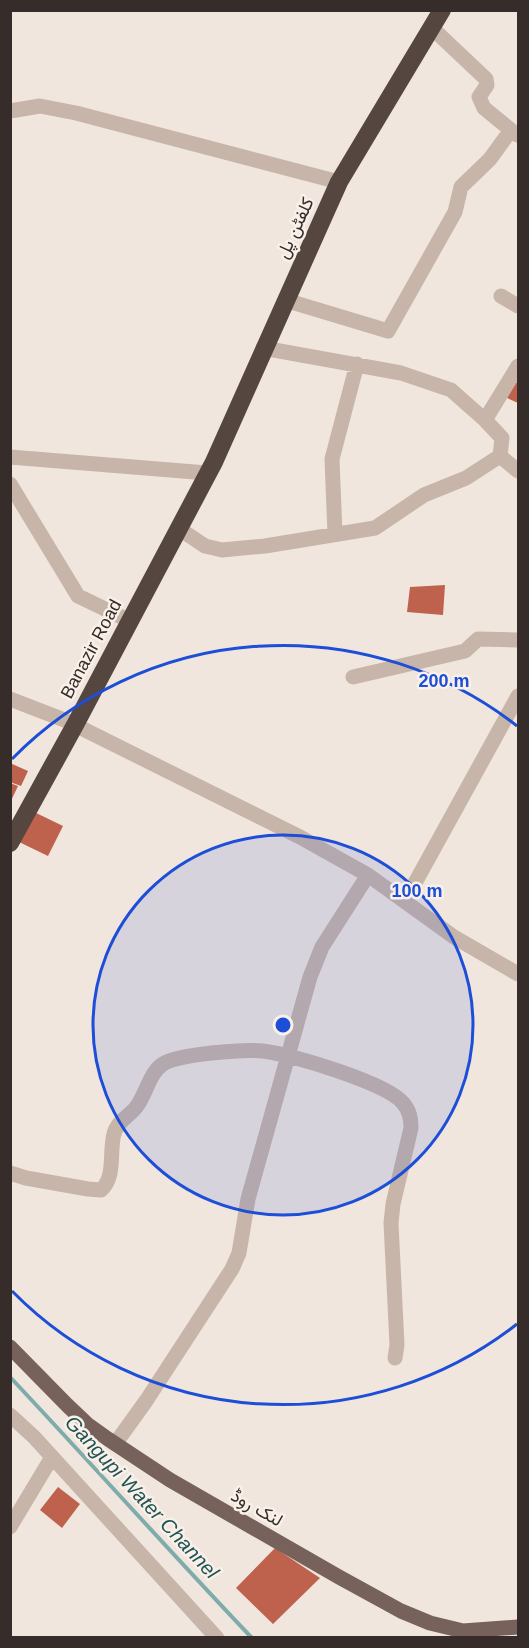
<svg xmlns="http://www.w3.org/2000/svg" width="529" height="1648" font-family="Arial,Vazirmatn,sans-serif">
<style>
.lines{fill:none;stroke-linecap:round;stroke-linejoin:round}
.stream{stroke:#7dacab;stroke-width:4}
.building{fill:#be614d}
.minor{stroke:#c8b5a9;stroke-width:15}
.major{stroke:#76625b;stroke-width:15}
.highway{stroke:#564640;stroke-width:18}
.ring{fill:none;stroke:#1d4ed8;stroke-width:3}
.labels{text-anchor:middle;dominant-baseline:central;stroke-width:5;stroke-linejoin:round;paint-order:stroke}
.street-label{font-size:18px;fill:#362c29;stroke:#f8f0e9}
.water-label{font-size:20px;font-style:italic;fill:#215454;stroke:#f8f0e9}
.centre{fill:#1d4ed8;stroke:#f8f0e9;stroke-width:3}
.ring-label{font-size:18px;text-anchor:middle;font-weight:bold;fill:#1d4ed8;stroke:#f8f0e9;stroke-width:5;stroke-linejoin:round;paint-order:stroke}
</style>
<rect width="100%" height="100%" fill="#f0e6dd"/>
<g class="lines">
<path class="stream" d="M10,1377C91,1463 170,1552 252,1638"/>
</g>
<path class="building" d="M514,382L518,383V403L507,398Z
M445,585L443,615L407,612L410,587Z
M10,763L28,771L21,786L10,782Z
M10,783L18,786L10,803Z
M32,811L63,826L48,856L17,841Z
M58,1487L80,1504L62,1528L40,1510Z
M275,1548L320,1578L273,1624L236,1588Z"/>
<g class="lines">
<path class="minor" d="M432,28L486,79L487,85L479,97L484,108L517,135
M10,111L40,106L76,113L339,182
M501,296L518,306
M285,300L388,331L455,212L461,187L490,159L511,130
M263,348L401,373L451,390L485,420L518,366
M485,420L502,438L500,456L518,471
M10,457L207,473
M10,484L78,596L130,621
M178,528L205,546L222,550L265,546L375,528L424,495L466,478L500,456
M335,534L332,459L357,364
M353,677L465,651L478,639L518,640
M10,699L67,721L300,837L368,875L454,937L518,974
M405,901L518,696
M10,1173L26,1178L88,1189L101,1190C116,1177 109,1151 114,1134C117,1121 130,1116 137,1106C146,1094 150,1072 163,1064C178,1054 244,1049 263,1051C290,1054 387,1083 403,1103C410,1111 411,1119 411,1128L393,1204L391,1223L397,1345L395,1358
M10,1415L34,1437L217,1638
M115,1444L146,1401L232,1269L239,1253L248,1199L310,977L322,947L368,875
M10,1527L52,1457"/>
<path class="major" d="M10,1347L67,1405L87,1424L108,1439L170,1480L339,1577L401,1611L430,1623L463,1631L518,1627"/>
<path class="highway" d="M10,843L75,725L214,462L339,182L442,10"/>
</g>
<circle cx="283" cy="1025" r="190" fill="#1d4ed8" fill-opacity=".12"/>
<g class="ring">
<circle cx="283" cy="1025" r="190"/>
<path d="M517 1324A380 380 0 0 1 12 1291M12 759A380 380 0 0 1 517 726"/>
</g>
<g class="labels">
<g class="street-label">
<text transform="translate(295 228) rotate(-65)">کلفٹن پل</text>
<text transform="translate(91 649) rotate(-62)">Banazir Road</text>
<text transform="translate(257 1508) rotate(30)">لنک روڈ</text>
</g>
<g class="water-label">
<text transform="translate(142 1497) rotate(47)">Gangupi Water Channel</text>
</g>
</g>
<circle cx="283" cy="1025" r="9" class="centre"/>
<g class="ring-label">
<text x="444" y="687">200 m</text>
<text x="417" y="897">100 m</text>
</g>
<rect width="529" height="1648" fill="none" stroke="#362c29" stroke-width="24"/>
</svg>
